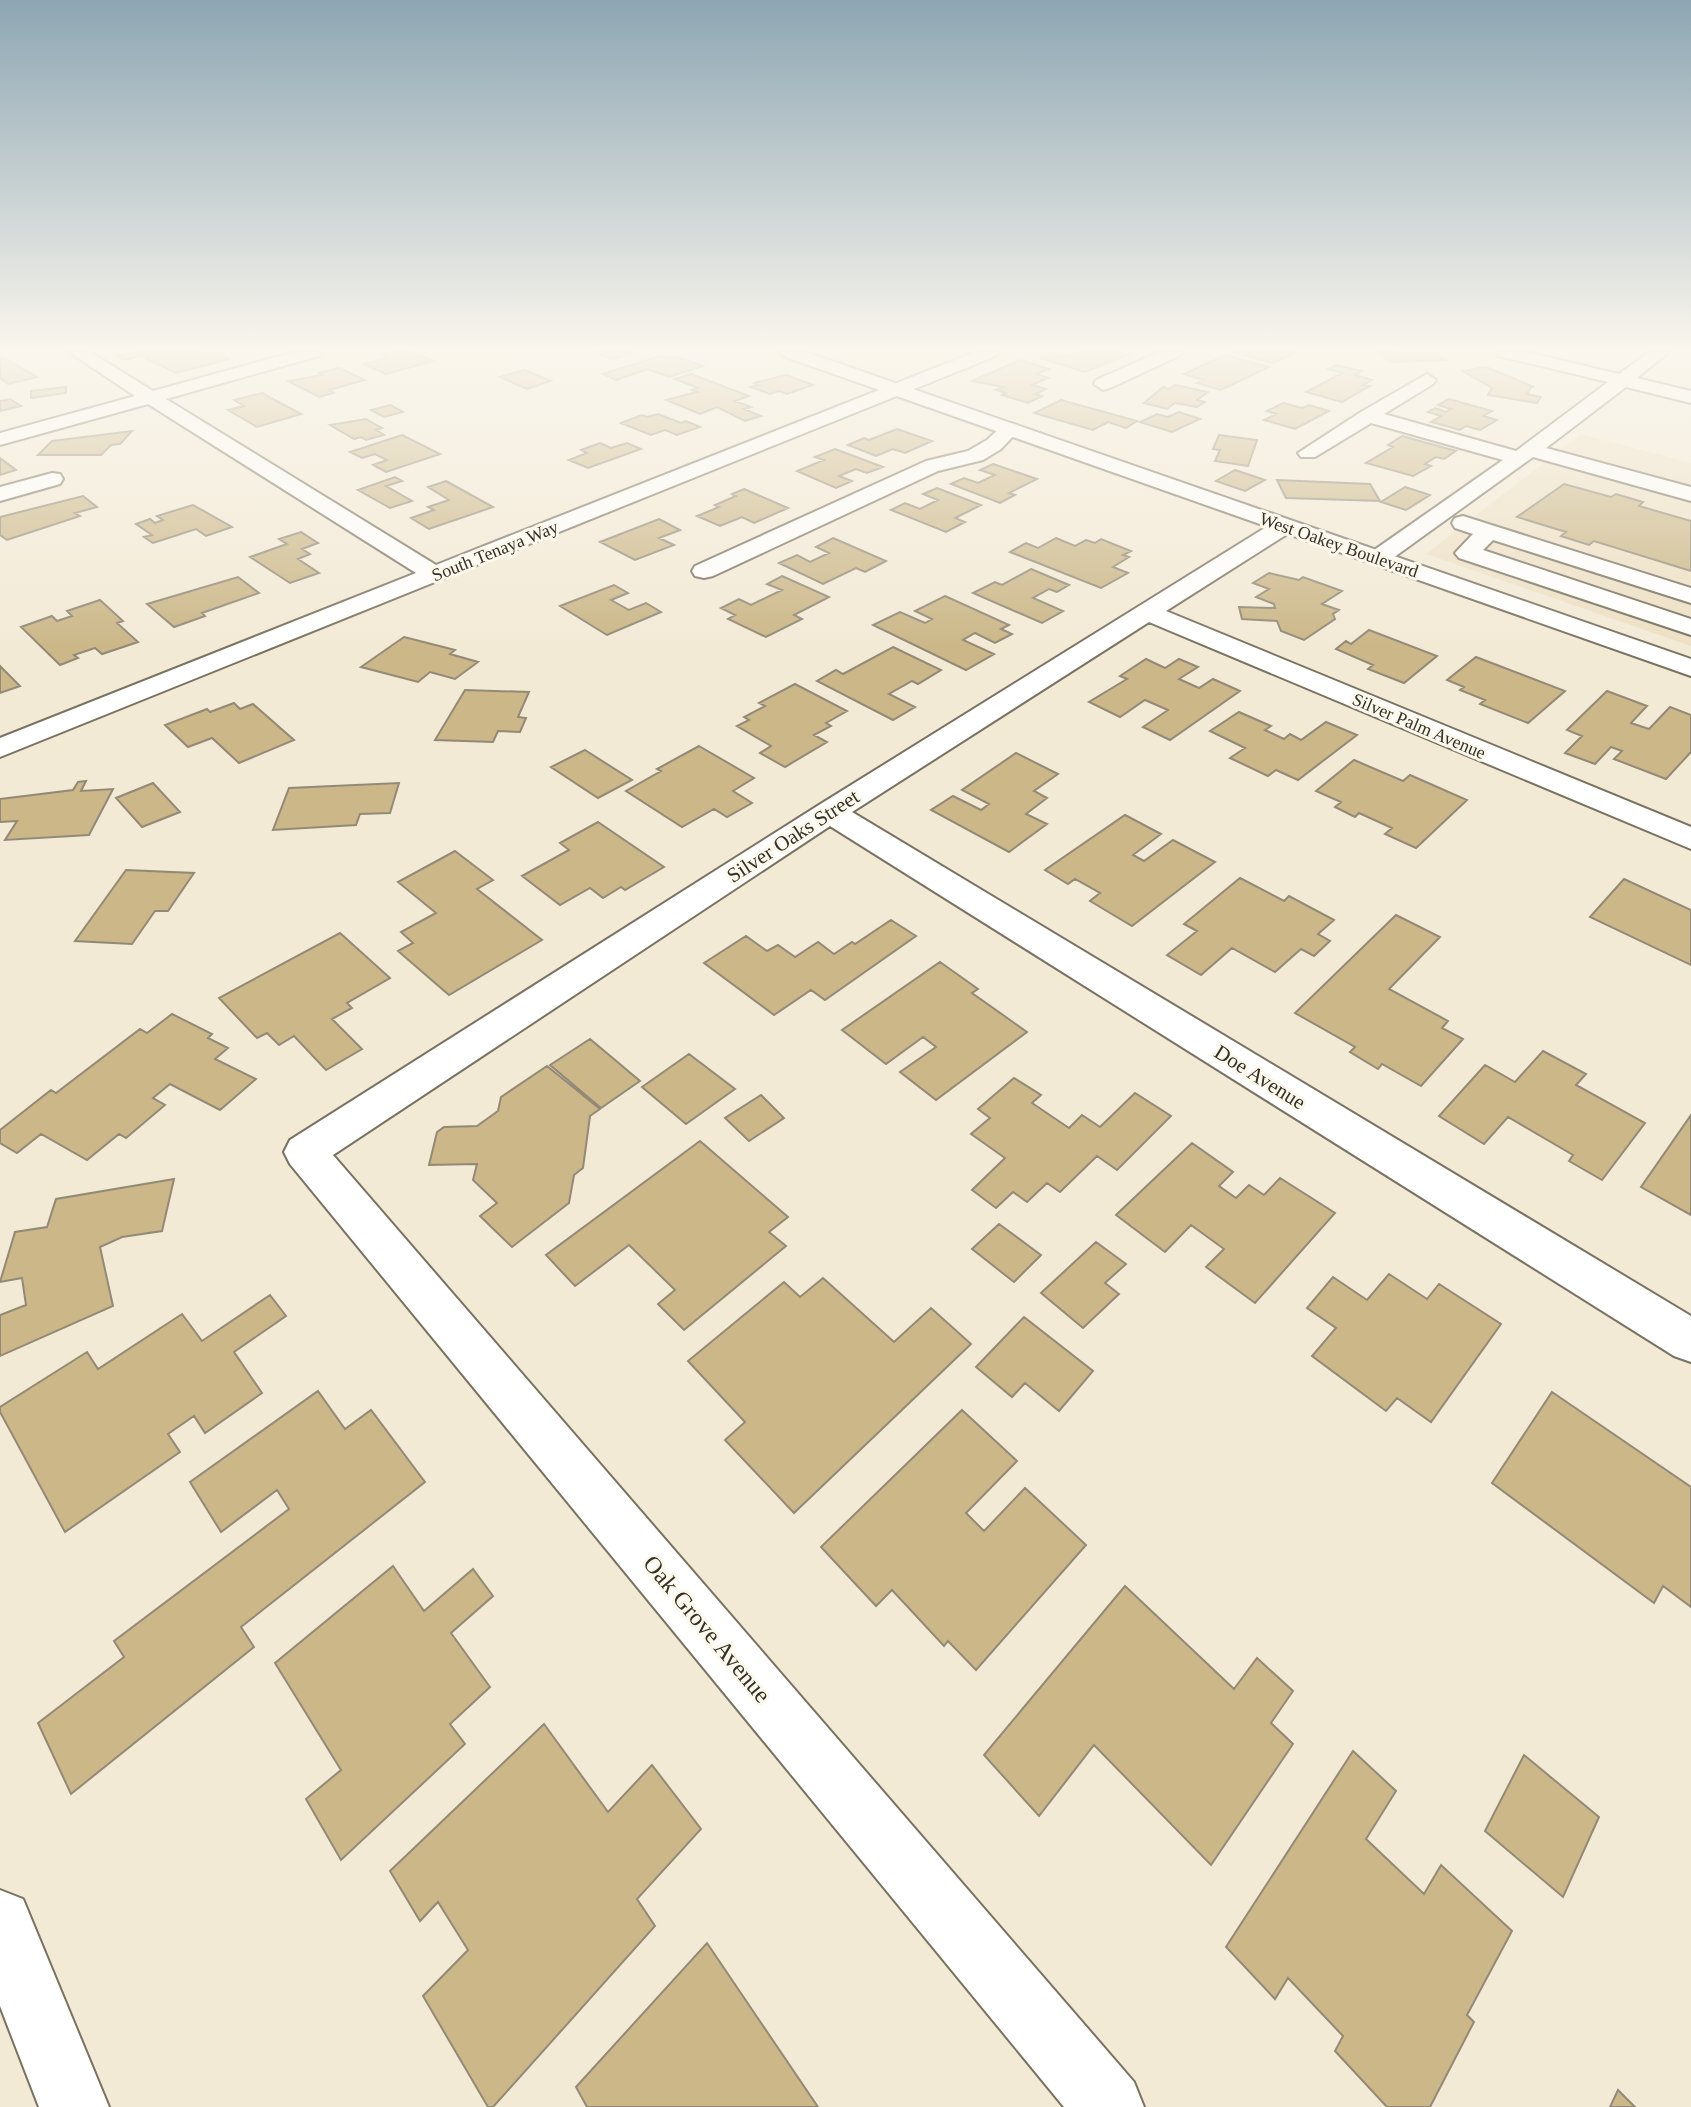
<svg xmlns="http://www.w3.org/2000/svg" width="1691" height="2107" font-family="'Times New Roman',serif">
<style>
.built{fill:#ede0c5}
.building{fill:#cbb788;stroke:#928a77;stroke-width:2}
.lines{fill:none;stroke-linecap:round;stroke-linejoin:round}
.minor-casing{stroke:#7a7260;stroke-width:4}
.major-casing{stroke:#7a7260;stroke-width:4}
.minor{fill:#fff;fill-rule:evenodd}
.major{fill:#fff;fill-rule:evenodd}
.labels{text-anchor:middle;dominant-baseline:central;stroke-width:6;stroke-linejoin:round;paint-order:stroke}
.far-street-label{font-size:18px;fill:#343129;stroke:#fdf8ec}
.street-label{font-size:21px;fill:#343129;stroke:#fdf8ec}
.near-street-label{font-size:24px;fill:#343129;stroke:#fdf8ec}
</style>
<rect width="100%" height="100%" fill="#f3ead6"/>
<path class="built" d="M1581,434L1691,463V646L1426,554Z"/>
<path class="building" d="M137,352H199L207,356L217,353L229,359L176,373L145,358L156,355L152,353L124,360L118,356Z
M390,352H413L433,361L386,374L364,364L388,358L381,354Z
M594,352H637L613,359Z
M1077,352H1122L1129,354L1085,372L1040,358L1054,353L1065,356Z
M1233,352H1299L1272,363Z
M1378,352L1435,353L1445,360L1391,362Z
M1225,355L1269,367L1221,390L1197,383L1204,380L1184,374Z
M660,356L666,358L674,356L703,366L669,377L648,369L616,380L603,374Z
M0,358L8,360L37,377L8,384L0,378Z
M1020,360L1049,369L1036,374L1048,378L1032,385L1046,389L1035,394L1042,396L1028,403L1002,395L1006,393L996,390L1003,387L972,381Z
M1336,365L1362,371L1355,375L1372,380L1363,385L1370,386L1342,402L1306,392L1342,373L1328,369Z
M1486,367L1534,387H1531L1527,394L1541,397L1537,403L1488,395L1492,388L1463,371Z
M339,368L365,380L329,390L334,393L319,397L288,381L323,375L319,373Z
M524,370L551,381L527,389L500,377Z
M691,374L749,396L735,401L751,407L744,409L761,416L745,421L717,407L700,414L666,400L697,392L692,390L698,388L675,379Z
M786,375L813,385L787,394L779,391L770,394L751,387L759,385L754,383Z
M1175,385L1208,392L1197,400L1205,402L1197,407L1175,403L1167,409L1144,403L1163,387L1169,389Z
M66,387V393L31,398V391Z
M262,393L301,414L257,427L228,410L244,406L234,400Z
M10,399L21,406L0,411V401Z
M1449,399L1492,411L1483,416L1497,420L1480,430L1466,426L1460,430L1431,422L1441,416L1428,412L1435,408L1446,412L1451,409L1438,405Z
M1061,400L1137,421L1126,428L1108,422L1093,430L1034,413Z
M1283,403L1302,408L1309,405L1329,411L1295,429L1264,420L1276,414L1267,411Z
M390,405L403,412L384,417L371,410Z
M1179,412L1200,419L1172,432L1140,422L1157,414L1168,417Z
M658,414L681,423L686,421L700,427L677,435L665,430L651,435L621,423L642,415L647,417Z
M366,419L382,428L376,430L384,435L366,440L361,437L354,439L330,425Z
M897,429L932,441L905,453L893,449L876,456L848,445L864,438L869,440Z
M132,431L120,444L111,445L101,455H38L52,441Z
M402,435L440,454L386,472L373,465L387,460L375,454L362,458L350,452Z
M1219,435L1257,440L1248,466L1215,461L1220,450L1213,449Z
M1402,436L1456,451L1444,459L1436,457L1425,464L1431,466L1413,476L1366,463L1393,447L1388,445Z
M600,443L611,448L627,443L641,449L588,468L569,460L587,453L581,450Z
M835,449L883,467L867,473L856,469L839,476L852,481L836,488L797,471L824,460L815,457Z
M0,458L16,470L0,475Z
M993,464L1037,479L1009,493L1015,495L1000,503L951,484L964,478L978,483L995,475L980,470Z
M1235,470L1265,480L1245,491L1216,481Z
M395,477L402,481L386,486L412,501L390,508L358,490Z
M1277,480L1370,484L1380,501L1286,498Z
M446,481L493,507L429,529L411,518L434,510L428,507L449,500L428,487Z
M1564,484L1611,497L1616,494L1643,502L1639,506L1691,521V571L1594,541L1589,545L1561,536L1566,532L1517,517Z
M1405,487L1430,495L1406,510L1381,502Z
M937,488L981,505L955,518L965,522L946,532L891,510L905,503L920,509L938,500L923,494Z
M744,489L788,508L754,523L742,517L720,526L697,516L719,507L715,505L736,496L732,494Z
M83,496L97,507L75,513L80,516L7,540L0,535V517Z
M193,505L232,527L206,536L196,529L153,543L144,537L152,535L136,524L150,519L155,523L163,520L157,516Z
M659,519L680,530L659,538L674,545L635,560L600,542Z
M301,532L318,543L302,549L310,554L298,559L319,573L290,583L250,557L287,544L279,539Z
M833,538L886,561L865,572L856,568L823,584L779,563L797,555L810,562L829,553L816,547Z
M1056,538L1075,546L1086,540L1095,543L1101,539L1131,551L1123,555L1129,557L1113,567L1128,573L1101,588L1010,552L1026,543L1038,548Z
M1031,569L1069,585L1057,592L1049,589L1033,598L1063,611L1042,623L973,593L995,582L1002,585Z
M1269,573L1299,580L1303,577L1342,591L1322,604L1339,610L1333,614L1335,619L1304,640L1281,631L1277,621L1242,619L1239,607L1275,608L1274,604L1256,597L1269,589L1253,583Z
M782,576L829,597L794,615L802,619L766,637L728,619L735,615L721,608L739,599L751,605L782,590L767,584Z
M238,577L259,593L202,613L205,616L174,627L147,604Z
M614,585L628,593L611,600L629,610L646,603L661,612L607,635L560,606Z
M945,596L1009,625L1001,629L1012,634L995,643L975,633L963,640L994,654L966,670L873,625L900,612L925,623L932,619L915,611Z
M100,600L123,621L117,623L138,642L102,654L95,648L74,655L78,658L60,665L21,627L52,616L57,621L72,616L67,611Z
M1369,630L1437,656L1404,683L1368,669L1373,665L1336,649L1346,641L1351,644Z
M404,637L455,650L450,654L478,662L455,679L430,672L418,682L361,667Z
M893,647L941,670L918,684L912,681L889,694L915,707L893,720L817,681L836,670L843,674Z
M1476,657L1565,691L1528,723L1480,704L1485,700L1460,690L1464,687L1447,680Z
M1146,659L1165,668L1179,659L1198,667L1179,679L1199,688L1213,679L1240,691L1170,740L1143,727L1168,710L1145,700L1120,717L1089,702L1127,679L1120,676Z
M0,666L20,686L0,693Z
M795,684L847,711L826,723L831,726L814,735L827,742L785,767L760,753L771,746L737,726L749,720L744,717L765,706L759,703Z
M465,690L529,692L518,717L526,718L520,732L498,731L493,742L435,740Z
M1607,691L1647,706L1631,723L1649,729L1670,707L1691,715V752L1666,779L1614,759L1622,751L1611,747L1595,764L1565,753L1582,736L1567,730Z
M234,703L240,709L253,704L294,740L239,763L212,738L188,747L165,725L207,709L210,712Z
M1239,712L1271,726L1265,730L1284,739L1290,734L1301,740L1326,722L1357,735L1298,780L1276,770L1268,776L1230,758L1245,748L1210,731Z
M699,746L754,778L733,791L752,803L727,817L714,809L682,827L626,791L661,771L657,769Z
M585,750L632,780L598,798L551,767Z
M1016,753L1058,774L1034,791L1047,798L1026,814L1047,824L1009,852L931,810L953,796L981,810L989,804L962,790Z
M1354,760L1403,781L1410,775L1467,800L1416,848L1385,834L1392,828L1359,813L1355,817L1335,807L1341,802L1316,791Z
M86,781L81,791L113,789L89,835L5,840L17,821L0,822V799L73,790L78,782Z
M153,783L180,812L142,827L116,798Z
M399,783L390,813L360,814L356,825L273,830L289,788Z
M1125,815L1161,834L1133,855L1144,861L1173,840L1215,862L1132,926L1090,901L1100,893L1075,879L1068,884L1045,870Z
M598,822L664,867L625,890L621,887L603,898L590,888L560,905L522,876L569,850L560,843Z
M455,851L493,880L477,889L542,940L449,995L398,951L413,943L401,932L436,913L398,882Z
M126,870L194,873L168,911H155L132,944L75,941Z
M1240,878L1284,901L1289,896L1334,920L1318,934L1330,941L1314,956L1301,949L1275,972L1232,948L1201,975L1167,955L1197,931L1184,924Z
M1624,879L1691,910V965L1590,917Z
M1396,915L1440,937L1389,989L1448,1021L1442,1028L1463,1039L1421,1086L1382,1064L1378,1069L1350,1052L1355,1047L1295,1013Z
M891,920L916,936L825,1000L811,990L774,1015L704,963L746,936L767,951L778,945L795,957L818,942L834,954L852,942L855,944Z
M340,933L390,978L347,1003L352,1008L332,1019L362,1049L326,1070L294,1036L279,1045L267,1033L257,1038L219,998Z
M940,962L978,989L972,993L1027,1032L936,1100L900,1072L936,1047L923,1037L886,1064L842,1030Z
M172,1014L212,1034L208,1038L228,1048L215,1059L256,1079L220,1110L170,1084L153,1098L165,1105L126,1138L119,1134L87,1160L41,1134L17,1153L0,1143V1130L51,1090L56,1093L140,1029L147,1033Z
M590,1039L640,1081L601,1108L550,1065Z
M1543,1051L1586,1074L1576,1085L1645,1123L1602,1180L1569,1161L1573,1155L1508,1117L1484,1144L1439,1116L1485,1065L1515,1082Z
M689,1054L735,1089L686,1124L642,1087Z
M547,1066L600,1109L590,1116L583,1168L574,1175L569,1203L512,1247L480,1216L497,1203L473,1180L477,1164L429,1165L437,1132L444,1127L477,1126L498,1111L501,1097Z
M1014,1078L1041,1095L1032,1103L1069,1128L1082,1115L1100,1127L1135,1093L1171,1116L1117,1170L1097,1156L1060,1192L1047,1183L1027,1202L1013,1192L996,1208L972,1190L1005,1158L971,1134L990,1118L978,1109Z
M761,1095L784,1118L749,1141L725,1118Z
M1691,1115V1215L1641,1187Z
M700,1141L788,1217L769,1232L786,1246L684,1330L658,1304L675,1290L629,1245L575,1286L546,1255Z
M1192,1143L1233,1172L1219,1186L1236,1198L1249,1185L1264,1195L1280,1178L1335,1213L1255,1303L1206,1267L1224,1249L1191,1225L1165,1252L1116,1215Z
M174,1179L162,1231L122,1237L100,1247L113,1306L0,1356V1315L26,1305L22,1278L0,1282L15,1232L47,1227L56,1199Z
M999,1224L1041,1255L1014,1282L972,1249Z
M1096,1242L1126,1264L1105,1283L1119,1294L1083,1328L1041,1293Z
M1389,1274L1427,1299L1439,1284L1501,1324L1431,1422L1397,1398L1386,1411L1312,1356L1336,1328L1307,1308L1333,1277L1367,1300Z
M823,1278L894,1342L931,1308L971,1344L794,1513L725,1440L745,1422L688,1361L784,1282L800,1297Z
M270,1295L286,1316L234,1352L262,1393L205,1433L194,1416L168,1434L180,1452L65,1532L0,1412V1407L87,1352L98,1369L182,1314L202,1341Z
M1024,1317L1093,1371L1059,1411L1025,1383L1012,1397L976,1367Z
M318,1391L345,1429L371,1410L425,1482L241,1627L254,1647L71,1794L38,1723L124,1657L114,1641L289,1509L277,1490L221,1532L190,1482Z
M1552,1392L1691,1487V1607L1663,1586L1654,1603L1492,1483Z
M962,1410L1017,1461L966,1513L984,1531L1025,1488L1086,1545L976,1670L948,1641L944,1646L892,1590L876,1606L821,1547Z
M393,1566L424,1611L473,1569L493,1596L451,1633L490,1687L450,1724L465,1744L341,1860L306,1799L341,1770L275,1663Z
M1125,1586L1234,1689L1257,1658L1293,1691L1271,1723L1293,1744L1211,1865L1094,1745L1039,1816L984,1755Z
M544,1724L608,1812L652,1765L701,1829L637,1899L655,1926L493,2107H488L423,1996L468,1950L438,1902L420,1921L390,1871Z
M1353,1751L1396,1791L1366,1839L1424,1894L1441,1865L1512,1931L1467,2015L1474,2022L1430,2107H1387L1335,2051L1343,2036L1288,1978L1275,1999L1226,1947Z
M1524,1755L1599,1817L1563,1897L1485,1831Z
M707,1943L818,2107H587L576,2087Z
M1618,2090L1635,2107H1610Z"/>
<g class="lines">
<g class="minor-casing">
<path id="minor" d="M69,352H90L153,391L294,352H322L319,356L166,399L436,565L975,352H999L996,356L0,757V738L416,573L148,404L0,445V433L135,396Z
M1159,352H1182L1179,356L1110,388L1103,390L1094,384L1096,380Z
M1496,352H1526L1619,374L1649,352H1669L1637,378L1691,391V403L1626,387L1546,448L1691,487V501L1533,457L1386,563H1370L1366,558L1370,553L1503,460L1371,423L1315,457H1301L1298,453L1361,412L1427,374L1436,380L1433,384L1384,414L1516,451L1608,382L1499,356Z
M1010,423L1017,425L1020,429L1001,449L983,460L938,471L713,576L704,578L695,576L692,571L695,566L926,461L968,451L987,440L1003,425Z
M52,473L60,474L63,479L60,484L0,501V487Z
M1463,516L1691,588V603L1493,540L1483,550L1691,619V635L1459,558L1455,553L1473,534L1455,528L1452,523L1455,518Z
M1284,519L1292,521L1295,526L1292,531L1166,611L1691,827V849L1149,622L852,812L1691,1316V1362L1674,1356L830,826L333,1155L1134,2082L1144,2107H1064L290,1164L284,1152L290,1140L819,805L1276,521Z
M0,1890L23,1899L109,2107H39L0,2006Z"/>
</g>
<g class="major-casing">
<path id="major" d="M780,352H806L1691,659V676L783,356Z"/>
</g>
<use href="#minor" class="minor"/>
<use href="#major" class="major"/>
</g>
<linearGradient id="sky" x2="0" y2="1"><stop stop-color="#8da6b3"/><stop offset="0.54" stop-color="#faf6ed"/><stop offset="1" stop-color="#faf6ed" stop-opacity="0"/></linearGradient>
<rect width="1691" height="647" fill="url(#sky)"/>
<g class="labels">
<g class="far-street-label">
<text transform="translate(1339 545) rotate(19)">West Oakey Boulevard</text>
<text transform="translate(495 551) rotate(-22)">South Tenaya Way</text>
<text transform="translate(1419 726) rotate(23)">Silver Palm Avenue</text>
</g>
<g class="street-label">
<text transform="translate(793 836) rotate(-33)">Silver Oaks Street</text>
<text transform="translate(1260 1077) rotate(32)">Doe Avenue</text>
</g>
<g class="near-street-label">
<text transform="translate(707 1629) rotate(50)">Oak Grove Avenue</text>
</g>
</g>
</svg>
